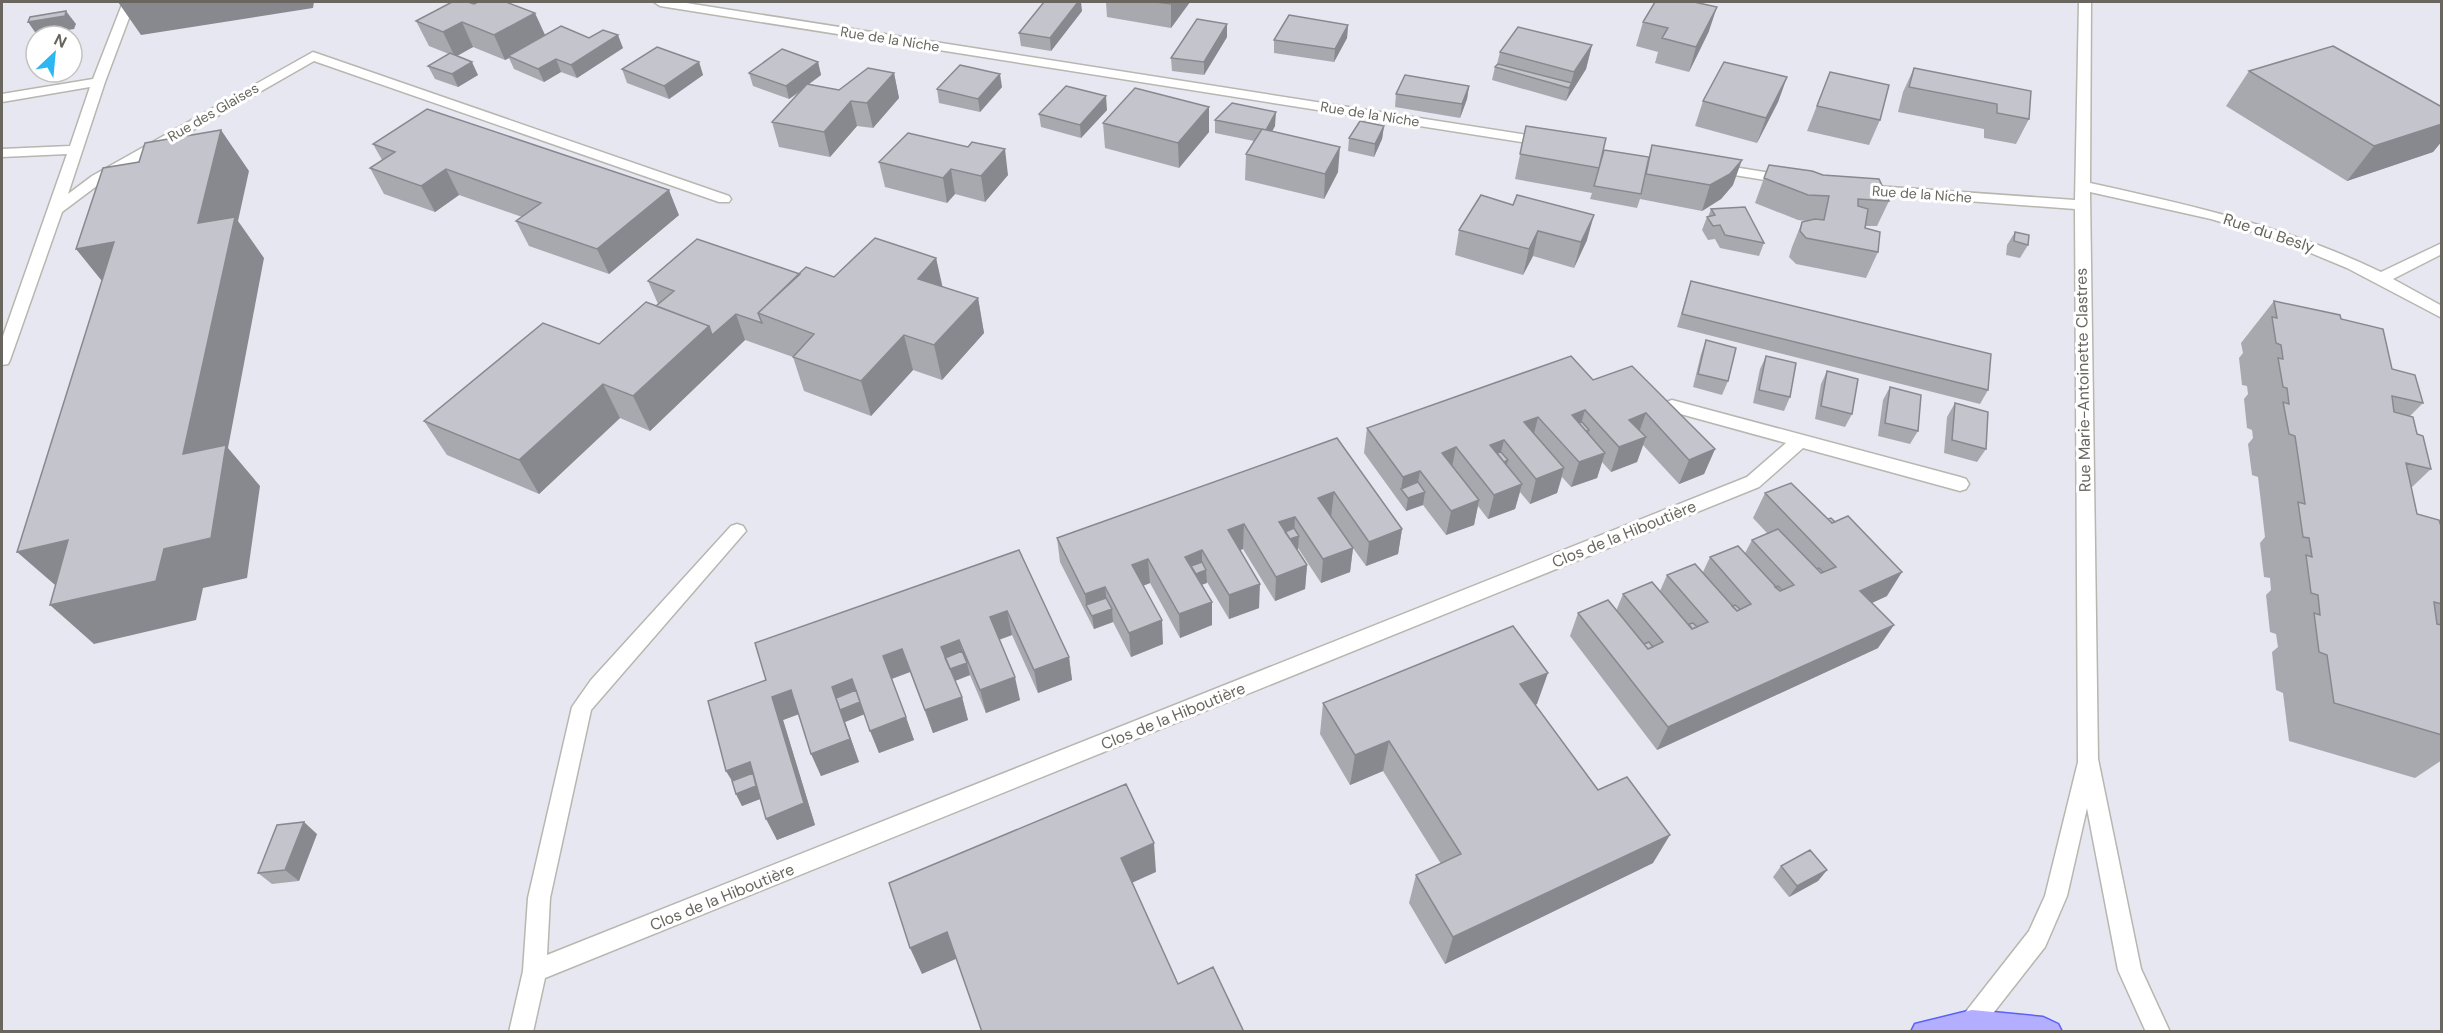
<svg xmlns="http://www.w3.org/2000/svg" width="2443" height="1033" font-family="'DM Sans',sans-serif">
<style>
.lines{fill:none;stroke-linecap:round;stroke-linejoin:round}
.minor-casing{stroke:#b7b6af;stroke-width:3}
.major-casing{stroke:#5962f8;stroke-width:3}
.minor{fill:#fff;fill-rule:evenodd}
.major{fill:#b3aeff;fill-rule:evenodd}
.wall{fill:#a8a9af}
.shaded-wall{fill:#88898f}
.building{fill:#c3c4cc;stroke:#88898f;stroke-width:1.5}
.labels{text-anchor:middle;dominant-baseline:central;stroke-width:6;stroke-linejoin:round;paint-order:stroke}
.far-street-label{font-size:14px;fill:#68665e;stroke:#fff}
.street-label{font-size:16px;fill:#68665e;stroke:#fff}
</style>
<rect width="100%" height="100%" fill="#e7e7f1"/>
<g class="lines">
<g class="minor-casing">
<path id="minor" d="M123,2H135L105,82L68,194L92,176L313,52L729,196L731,199L729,202H719L314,61L102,182L62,212L10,360L8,364L2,365V339L67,154L2,157V149L70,146L90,87L2,102V94L93,79Z
M654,2H680L1546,138L1553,142L1546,146L660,6Z
M2079,2H2091L2090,183C2190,205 2288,227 2381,272L2442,243V254L2393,279L2442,306V318L2347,268L2277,239L2211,219L2090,192L2098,759L2141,969L2170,1032H2146L2118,970L2087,808L2067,896L2045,947L1980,1030L1966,1032L1960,1022L1964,1014L2029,931L2045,896L2078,762L2075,209L1861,193L1854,189L1861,185L2075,200Z
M1715,164L1789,176L1796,180L1789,184L1710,171L1708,168Z
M1672,400L1960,477L1966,479L1969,484L1966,489L1960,491L1803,448L1759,487L545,978L533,1032H509L523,971L528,898L572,707L591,680L731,526L737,524L743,526L746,531L591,710L550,898L547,955L1747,477L1786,443L1666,410L1664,406L1666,402Z"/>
</g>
<g class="major-casing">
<path id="major" d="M1972,1010L2043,1017L2058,1024L2062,1032H1911L1915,1024Z"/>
</g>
<use href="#minor" class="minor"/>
<use href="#major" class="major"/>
</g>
<path class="wall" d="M452,2L545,36L589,38L623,48L577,78L561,72L544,82L514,69L509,58L505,60L473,47L457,56L478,75L458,87L435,79L428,66L449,54L429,46L416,21Z
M965,2H979L977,3Z
M1106,2H1190L1171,28L1107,17Z
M1082,11L1051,51L1021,46L1019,33Z
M1643,22L1709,31L1689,72L1655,63L1658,52L1636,46Z
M1348,25L1347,38L1334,62L1274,53V40Z
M1227,37L1204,75L1172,71L1171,58Z
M1592,45L1586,69L1566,101L1492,80L1495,67L1497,64L1500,52Z
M699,62L703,75L669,99L627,83L622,69Z
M818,62L821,75L809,84L839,90L894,73L899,98L873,128L857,126L830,157L779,147L772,122L800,92L789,99L753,86L749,73Z
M1914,68L2029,119L2016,144L1984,138V129L1898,112L1903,92Z
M2249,71L2442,107V141L2433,152L2347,181L2226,106Z
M1830,72L1880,120L1869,145L1807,131Z
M1787,77L1778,102L1757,143L1695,126L1703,101Z
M1469,86L1467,99L1460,118L1395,107L1396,94Z
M1002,87L980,112L939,103L937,89Z
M1107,110L1081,138L1041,127L1039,114Z
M1215,120L1275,126L1272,131L1338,172L1324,199L1245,180L1246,154L1254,141L1215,133Z
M1103,123L1209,132L1179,168L1105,148Z
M1384,126L1382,139L1374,157L1348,151L1349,138Z
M1526,126L1604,150L1649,157L1652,145L1733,185L1721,199L1702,211L1640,199L1637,208L1590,199L1592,193L1515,179Z
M373,144L679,215L609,274L529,246L516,221L522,217L459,195L435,212L384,194L370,168L382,160Z
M879,162L1008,175L985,202L955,194L947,203L885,187Z
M1764,178L1889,201L1877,226H1866L1865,228L1878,252L1866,278L1796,264L1789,257L1792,247L1802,222L1806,221L1798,220L1755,203Z
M1481,195L1587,240L1574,268L1533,256L1523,275L1455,255L1459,230Z
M1711,209L1764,243L1759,256L1720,248L1715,239L1708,240L1702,230L1707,217H1708Z
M2015,232L2028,245L2020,258L2006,255L2007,245Z
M936,258L942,287L978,298L984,333L942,380L913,370L871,416L804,391L793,357L745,340L650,431L620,418L539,494L447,455L424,421L599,344L658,304L648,281L800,274L834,277Z
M1691,281L1988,390L1980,404L1677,327Z
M2274,301L2341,319L2392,369L2423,403L2410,416L2431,469L2411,488L2417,514L2442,529V760L2415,778L2289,741L2283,693L2276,690L2272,652L2278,647L2276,634L2270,632L2266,595L2271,590L2270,578L2264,577L2260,543L2265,537L2258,477L2252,475L2248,444L2253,438L2252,430L2247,428L2244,399L2248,394L2247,386L2242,385L2239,358L2243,353L2241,343Z
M1706,340L1728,381L1722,395L1693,387L1701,354Z
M1766,356L1790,397L1784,411L1753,403L1760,369Z
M1827,371L1852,414L1845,427L1815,419L1821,384Z
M1593,380L1715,449L1704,474L1679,484L1643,445L1637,462L1611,472L1602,462L1597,478L1571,487L1562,477L1557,493L1530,504L1520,492L1515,509L1488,519L1478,506L1474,525L1446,535L1423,505L1406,511L1364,453L1367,428Z
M1890,387L1918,431L1910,444L1878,436L1883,400Z
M1955,403L1986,449L1977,462L1944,453L1947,417Z
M1337,438L1402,529L1398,554L1366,566L1353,548L1350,572L1321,583L1298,548L1297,549L1307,565L1305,589L1275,601L1243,549L1240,550L1259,608L1229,619L1207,582L1202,584L1212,625L1180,638L1150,583L1143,586L1163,644L1131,657L1113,622L1094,629L1060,562L1057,538Z
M1765,493L1887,596L1872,603L1878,648L1657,750L1570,636L1578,613L1616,611L1623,594L1660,591L1667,575L1703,572L1710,557L1745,553L1752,540L1767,533L1753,518Z
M1019,550L1069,657L1072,680L1038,693L1012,635L999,640L1020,700L986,713L970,675L955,681L962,697L968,720L933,733L910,672L892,679L914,740L879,753L864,714L845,722L859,762L821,776L799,714L783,720L815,825L777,840L760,799L742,806L736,794L732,781L726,771L766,680Z
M1323,703L1537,704L1535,705L1653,863L1445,964L1409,903L1416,875L1441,864L1383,771L1350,785L1320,734Z
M317,834L299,881L272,884L258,873Z
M1781,866L1827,870L1818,881L1789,897L1773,877Z"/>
<path class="shaded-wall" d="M118,2H314L313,8L141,35Z
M1078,2H1081L1082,11L1051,51L1050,38Z
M1172,2H1190L1171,28V4Z
M1717,7L1709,31L1689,72L1696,47Z
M66,11L76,24L74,29L37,35L28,22Z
M535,13L546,37L508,56L509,58L505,60L494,35Z
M462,22L473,47L455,57L443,32Z
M1227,24V37L1204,75V62Z
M1348,25L1347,38L1334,62L1335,49Z
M618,35L623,48L577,78L571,65Z
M1592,45L1586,69L1566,101L1574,72Z
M556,59L561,72L544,82L538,69Z
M472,62L478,75L458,87L452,74Z
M699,62L703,75L669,99L664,86Z
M818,62L821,75L789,99L786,86Z
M894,73L899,98L873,128L867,103Z
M1000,74L1002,87L980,112L978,99Z
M1787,77L1778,102L1757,143L1766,118Z
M1469,86L1467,99L1460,118L1462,104Z
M1106,96L1107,110L1081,138L1080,125Z
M851,101L857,126L830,157L824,132Z
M1209,107V132L1179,168L1178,143Z
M1276,112L1275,126L1265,144V131Z
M2442,124V141L2433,152L2347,181L2374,146Z
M1384,126L1382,139L1374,157L1375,144Z
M221,130L249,171L238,221L264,258L228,448L260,486L247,578L203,588L196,620L94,644L50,605L164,549L183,454L198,223Z
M1340,147L1338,172L1324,199L1325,174Z
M1005,149L1008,175L985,202L981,176Z
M1742,160L1733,185L1721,199L1702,211L1710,185Z
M446,169L459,195L435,212L421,186Z
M951,169L955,194L947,203L943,178Z
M669,190L679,215L609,274L597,249Z
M1594,215L1587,240L1574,268L1581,242Z
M1538,231L1533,256L1523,275L1529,249Z
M114,242L110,291L76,249Z
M936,258L944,293L918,279Z
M978,298L984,333L942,380L934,345Z
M736,314L745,340L650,431L633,396L709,326Z
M904,335L913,370L871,416L861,381Z
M603,384L620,418L539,494L519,460Z
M1585,410L1578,434L1589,430L1585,443L1572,448L1575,435L1568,427L1572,415Z
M1646,413L1637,438L1629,420Z
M1538,417L1532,442L1524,422Z
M1646,437L1637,462L1611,472L1619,447Z
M1504,440L1498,464L1508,460L1505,473L1491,479L1494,466L1487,457L1490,445Z
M1456,447L1451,472L1442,453Z
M1715,449L1704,474L1679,484L1689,460Z
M1605,453L1597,478L1571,487L1579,462Z
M1564,468L1557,493L1530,504L1536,479Z
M1420,471L1416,495L1425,492L1423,505L1406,511L1408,498L1401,489L1403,477Z
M1522,484L1515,509L1488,519L1494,495Z
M1334,492L1331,517L1318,498Z
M1479,500L1474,525L1446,535L1451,511Z
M1295,517L1294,538L1299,536L1298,549L1283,554L1279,522Z
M1244,524L1243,549L1228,555V530Z
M1402,529L1398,554L1366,566L1369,542Z
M68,540L62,591L17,552Z
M1353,548L1350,572L1321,583L1323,559Z
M1202,550V572L1206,570L1207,583L1190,589L1185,557Z
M1148,559L1150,583L1134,589L1132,565Z
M1307,565L1305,589L1275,601L1276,577Z
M1902,572L1887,596L1845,615L1860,591Z
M1260,584L1259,608L1229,619V595Z
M1105,587L1108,611L1112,609L1113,622L1094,629L1092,616L1086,605L1085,594Z
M1212,602V625L1180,638L1179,614Z
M1007,611L1012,635L995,641L990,617Z
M1162,620L1163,644L1131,657L1129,633Z
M1894,625L1878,648L1657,750L1668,727Z
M959,640L966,663H967L970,675L952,682L941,647Z
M902,649L910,672L891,679L883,656Z
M1069,657L1072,680L1038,693L1034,670Z
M1548,673L1537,704L1510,715L1520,684Z
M1015,677L1020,700L986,713L980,690Z
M852,679L865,714L845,722L859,762L821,776L811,754L832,687Z
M791,690L802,713L783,720L815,825L777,840L766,819L772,697Z
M962,697L968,720L933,733L925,710Z
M906,717L914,740L879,753L870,731Z
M1389,741L1383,771L1350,785L1355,755Z
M750,762L765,797L742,806L736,794L739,792L726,771Z
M304,822L317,834L299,881L285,870Z
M1670,835L1653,863L1445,964L1453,937Z
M1154,843L1156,872L1125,886L1121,858Z
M1827,870L1818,881L1789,897L1797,886Z
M947,932L958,958L922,974L910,948Z"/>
<path class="building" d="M452,2H468L474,4L478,2H506L535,13L494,35L462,22L443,32L416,21Z
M1044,2H1078L1050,38L1019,33Z
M1156,2H1172L1171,4Z
M1655,2H1694L1717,7L1696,47L1662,38L1668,28L1643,22Z
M66,11L65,16L28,22L30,17Z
M1289,15L1348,25L1335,49L1274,40Z
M1197,19L1227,24L1204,62L1171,58Z
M561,26L589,38L603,30L618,35L571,65L556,59L538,69L508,56Z
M1518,27L1592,45L1574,72L1500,52Z
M2333,46L2442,107V124L2374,146L2249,71Z
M657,47L699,62L664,86L622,69Z
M782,49L818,62L786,86L749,73Z
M450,53L472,62L452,74L428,66Z
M1724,62L1787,77L1766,118L1703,101Z
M1498,64L1572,83L1569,88L1495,67Z
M960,65L1000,74L978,99L937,89Z
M868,68L894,73L867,103L851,101L824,132L772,122L807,84L839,90Z
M1914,68L2031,91L2029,119L1997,113V104L1909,87Z
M1830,72L1889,85L1880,120L1817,106Z
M1405,75L1469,86L1462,104L1396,94Z
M1066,86L1106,96L1080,125L1039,114Z
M1135,88L1209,107L1178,143L1103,123Z
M1232,103L1276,112L1266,130L1215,120Z
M427,109L669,190L597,249L516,221L541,203L446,169L421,186L370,168L395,152L373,144Z
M1360,121L1384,126L1375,144L1349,138Z
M1526,126L1606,138L1599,168L1520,154Z
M1262,129L1340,147L1325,174L1246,154Z
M221,130L198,223L235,217L183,454L226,445L211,538L164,549L156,581L50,605L68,540L17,552L114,242L76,249L103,168L139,162L145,143Z
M908,133L968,147L972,142L1005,149L981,176L951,169L943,178L879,162Z
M1652,145L1742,160L1730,174L1710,185L1646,174Z
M1604,150L1649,157L1641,194L1594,186Z
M1769,165L1812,171L1823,175L1879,179L1889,201L1858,199V206L1868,209L1865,228L1880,232L1878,252L1806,238L1800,231L1802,222L1815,219L1824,220L1829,196L1808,195L1764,178Z
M1481,195L1513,205L1517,195L1594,215L1581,242L1538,231L1529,249L1459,230Z
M1745,207L1764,243L1725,235L1720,225L1713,226L1707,217L1715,215L1711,209Z
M2015,232L2029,235L2028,245L2014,241Z
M875,238L936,258L918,279L978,298L934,345L904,335L861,381L793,357L814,334L758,313L806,267L834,277Z
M697,239L800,274L758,313L762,323L736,314L712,335L709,326L656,306L674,291L648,281Z
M1691,281L1991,354L1988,390L1682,314Z
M2274,301L2340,315L2341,319L2383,329L2392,369L2415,375L2423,403L2392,396L2394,412L2413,417L2417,434L2423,436L2431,469L2406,463L2417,514L2439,520L2442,529V604L2434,602L2437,624L2442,625V735L2334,703L2327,655L2319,652L2314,613L2320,615L2318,595L2311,593L2306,555L2312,557L2309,538L2303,537L2298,502L2305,504L2295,436L2289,434L2283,402L2289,404L2287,388L2283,387L2278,358L2283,359L2281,345L2276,343L2272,317L2277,318Z
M646,302L709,326L633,396L603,384L519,460L424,421L543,323L599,344Z
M1706,340L1736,348L1728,381L1698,374Z
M1571,356L1593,380L1632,366L1715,449L1689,460L1646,413L1629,420L1646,437L1619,447L1585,410L1572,415L1605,453L1579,462L1538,417L1524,422L1564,468L1536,479L1504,440L1490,445L1522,484L1494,495L1456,447L1442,453L1479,500L1451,511L1420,471L1403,477L1367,428Z
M1766,356L1796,363L1790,397L1759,390Z
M1827,371L1858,379L1852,414L1821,406Z
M1890,387L1921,395L1918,431L1885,423Z
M1955,403L1988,412L1986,449L1952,440Z
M1582,422L1589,430L1586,431L1579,423Z
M1337,438L1402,529L1369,542L1334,492L1318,498L1353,548L1323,559L1295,517L1279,522L1307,565L1276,577L1244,524L1228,530L1260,584L1229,595L1202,550L1185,557L1212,602L1179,614L1148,559L1132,565L1162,620L1129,633L1105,587L1085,594L1057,538Z
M1501,452L1508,460L1504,462L1497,453Z
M1418,482L1425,492L1408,498L1401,489Z
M1791,483L1832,523L1848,516L1902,572L1860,591L1894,625L1668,727L1578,613L1608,600L1648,649L1663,642L1623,594L1652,582L1692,629L1708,622L1667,575L1695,564L1737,611L1751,604L1710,557L1738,546L1780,591L1794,585L1752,540L1778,529L1821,573L1836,567L1765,493Z
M1831,518L1835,522L1832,523L1828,519Z
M1294,528L1299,536L1290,539L1285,532Z
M1019,550L1069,657L1034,670L1007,611L990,617L1015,677L980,690L959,640L941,647L962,697L925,710L902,649L883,656L906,717L870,731L852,679L832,687L850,739L811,754L791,690L772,697L804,803L766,819L750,762L726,771L708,701L766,680L755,643Z
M1202,562L1206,570L1196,574L1191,566Z
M1819,568L1823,572L1821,573L1817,569Z
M1778,586L1782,590L1780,591L1775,587Z
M1106,598L1112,609L1092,616L1086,605Z
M1735,605L1740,609L1737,611L1732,606Z
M1693,623L1697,627L1692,629L1689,624Z
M1513,626L1548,673L1520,684L1598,790L1627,777L1670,835L1453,937L1416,875L1461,854L1389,741L1355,755L1323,703Z
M1649,642L1653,647L1648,649L1644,644Z
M962,651L967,663L950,669L945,658Z
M856,690L860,702L840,710L836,698Z
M753,773L756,786L736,794L732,781Z
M1126,784L1154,843L1121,858L1178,984L1213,967L1244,1032H982L947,932L910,948L889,883Z
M304,822L285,870L258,873L277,825Z
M1810,850L1827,870L1797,886L1781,866Z"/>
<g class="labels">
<g class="far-street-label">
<text transform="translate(890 39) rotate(9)">Rue de la Niche</text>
<text transform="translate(213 112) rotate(-30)">Rue des Glaises</text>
<text transform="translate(1370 114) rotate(9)">Rue de la Niche</text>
<text transform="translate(1922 194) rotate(4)">Rue de la Niche</text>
</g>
<g class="street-label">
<text transform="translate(2269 233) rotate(18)">Rue du Besly</text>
<text transform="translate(2083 380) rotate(-91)">Rue Marie-Antoinette Clastres</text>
<text transform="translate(1624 534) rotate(-22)">Clos de la Hiboutière</text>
<text transform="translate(1173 716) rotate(-22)">Clos de la Hiboutière</text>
<text transform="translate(722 897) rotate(-22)">Clos de la Hiboutière</text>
</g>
</g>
<rect width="2443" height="1033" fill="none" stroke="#68665e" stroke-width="6"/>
<g transform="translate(54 54) rotate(26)"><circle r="28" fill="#ffffff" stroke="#c3c2bf" stroke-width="1.5"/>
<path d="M0-4.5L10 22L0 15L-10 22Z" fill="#2cb6f2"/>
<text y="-9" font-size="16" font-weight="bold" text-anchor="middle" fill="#68665e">N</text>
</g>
</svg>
